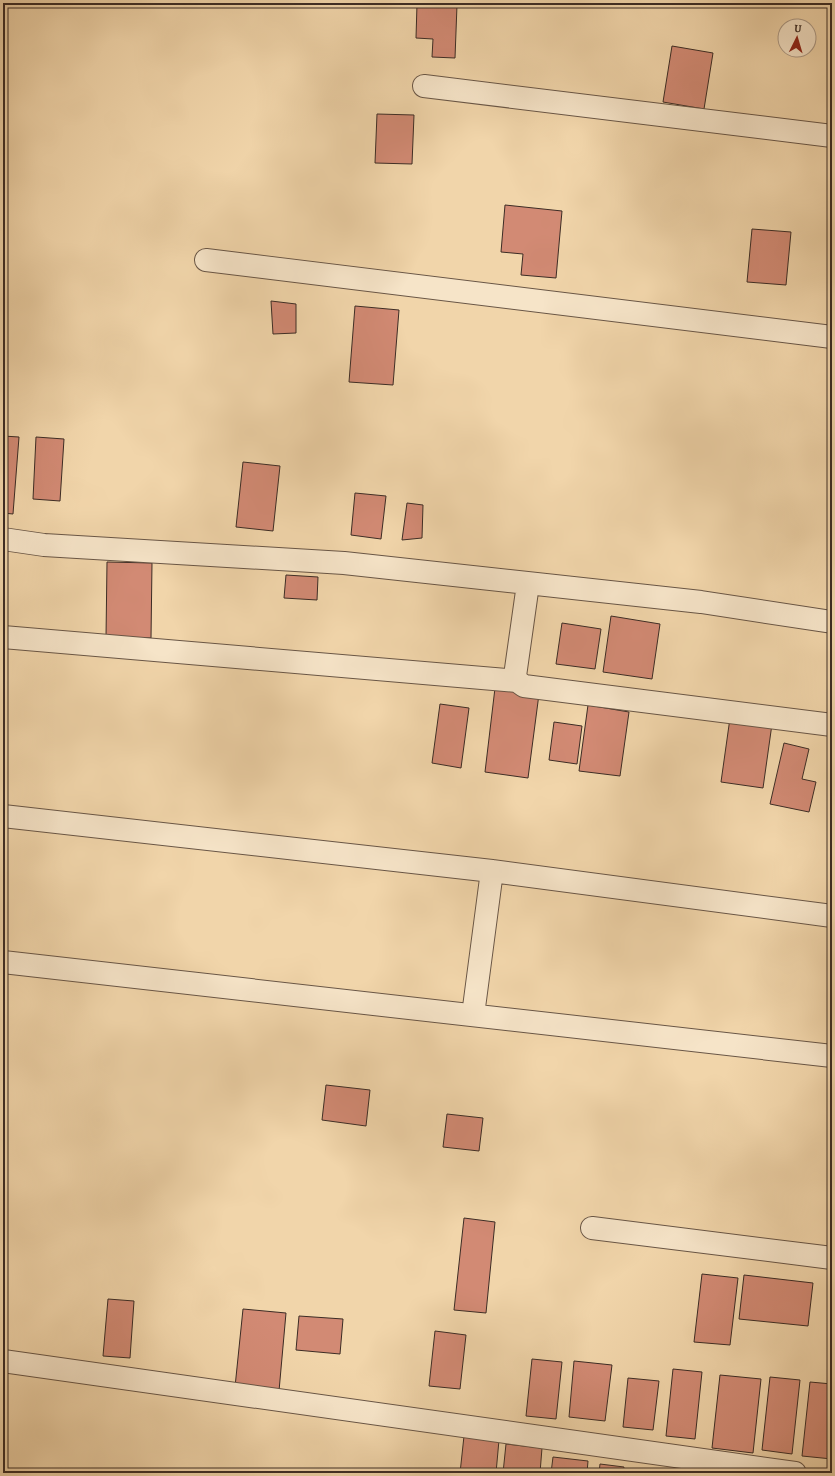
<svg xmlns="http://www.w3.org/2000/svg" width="835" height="1476" font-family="Alegreya,serif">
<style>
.building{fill:#d28a74;stroke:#3c2c25}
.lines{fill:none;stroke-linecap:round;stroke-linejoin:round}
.street-casing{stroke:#695646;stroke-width:24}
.street{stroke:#f6e4c8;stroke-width:22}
</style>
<rect width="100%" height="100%" fill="#f1d5aa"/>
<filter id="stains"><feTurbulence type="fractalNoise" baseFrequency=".005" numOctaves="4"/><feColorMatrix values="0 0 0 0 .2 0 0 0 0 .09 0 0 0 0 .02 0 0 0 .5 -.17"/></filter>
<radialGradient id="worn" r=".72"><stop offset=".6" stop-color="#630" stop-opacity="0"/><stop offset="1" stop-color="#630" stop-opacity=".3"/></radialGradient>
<path class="building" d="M417,4L457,5L455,58L432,57L433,39L416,38Z
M672,46L713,53L704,109L663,102Z
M377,114L414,115L412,164L375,163Z
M505,205L562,211L556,278L521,275L523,254L501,252Z
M752,229L791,232L786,285L747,282Z
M271,301L296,304V333L273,334Z
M355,306L399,310L393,385L349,382Z
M3,436L19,437L13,514L3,513Z
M36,437L64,439L60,501L33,499Z
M243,462L280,466L273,531L236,527Z
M355,493L386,496L381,539L351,535Z
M407,503L423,505L422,538L402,540Z
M107,562L152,563L151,638L106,637Z
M286,575L318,577L317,600L284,598Z
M611,616L660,624L652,679L603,672Z
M562,623L601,629L595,669L556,664Z
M495,688L539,694L528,778L485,772Z
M440,704L469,708L461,768L432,763Z
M588,705L629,712L620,776L579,771Z
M730,718L772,724L763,788L721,782Z
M554,722L582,726L577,764L549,760Z
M784,743L809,749L802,779L816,782L809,812L770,804Z
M326,1085L370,1090L366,1126L322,1120Z
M447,1114L483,1118L479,1151L443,1147Z
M464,1218L495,1222L486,1313L454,1310Z
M702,1274L738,1278L730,1345L694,1342Z
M744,1275L813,1283L808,1326L739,1319Z
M108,1299L134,1301L130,1358L103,1356Z
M243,1309L286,1313L279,1391L235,1387Z
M299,1316L343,1319L340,1354L296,1350Z
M435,1331L466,1335L460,1389L429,1386Z
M532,1359L562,1362L556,1419L526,1416Z
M574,1361L612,1365L605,1421L569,1417Z
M673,1369L702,1372L695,1439L666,1436Z
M720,1375L761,1379L753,1453L712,1448Z
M770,1377L800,1380L792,1454L762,1450Z
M628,1378L659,1381L653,1430L623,1427Z
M810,1382L832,1384V1459L802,1456Z
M464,1436L499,1440L496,1473H460Z
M506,1444L542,1448L540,1473H503Z
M553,1457L588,1461L587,1473H551Z
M600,1464L624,1467L623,1473H599Z
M694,1468L740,1473H693Z"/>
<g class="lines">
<g class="street-casing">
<path id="street" d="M424,86L832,136
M206,260L832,337
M3,539L44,545L344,563L701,602L832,622
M528,584L515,676L517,681L524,686L832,725
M3,637L517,681
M3,816L492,871L832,916
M3,962L832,1056
M473,1015L492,871
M592,1228L832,1258
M3,1361L795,1473"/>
</g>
<use href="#street" class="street"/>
</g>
<rect width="835" height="1476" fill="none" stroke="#f1d5aa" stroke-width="16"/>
<rect x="4" y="4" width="827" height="1468" fill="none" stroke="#3c2c25" stroke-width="2"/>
<rect x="8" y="8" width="819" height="1460" fill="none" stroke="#3c2c25"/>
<g transform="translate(797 38) rotate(5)"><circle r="19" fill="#f6e4c8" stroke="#ac9a87"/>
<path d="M0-3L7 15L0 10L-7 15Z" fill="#8f2418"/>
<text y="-6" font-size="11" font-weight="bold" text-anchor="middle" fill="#3c2c25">U</text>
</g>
<rect width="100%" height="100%" filter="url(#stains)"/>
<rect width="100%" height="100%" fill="url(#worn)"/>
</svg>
